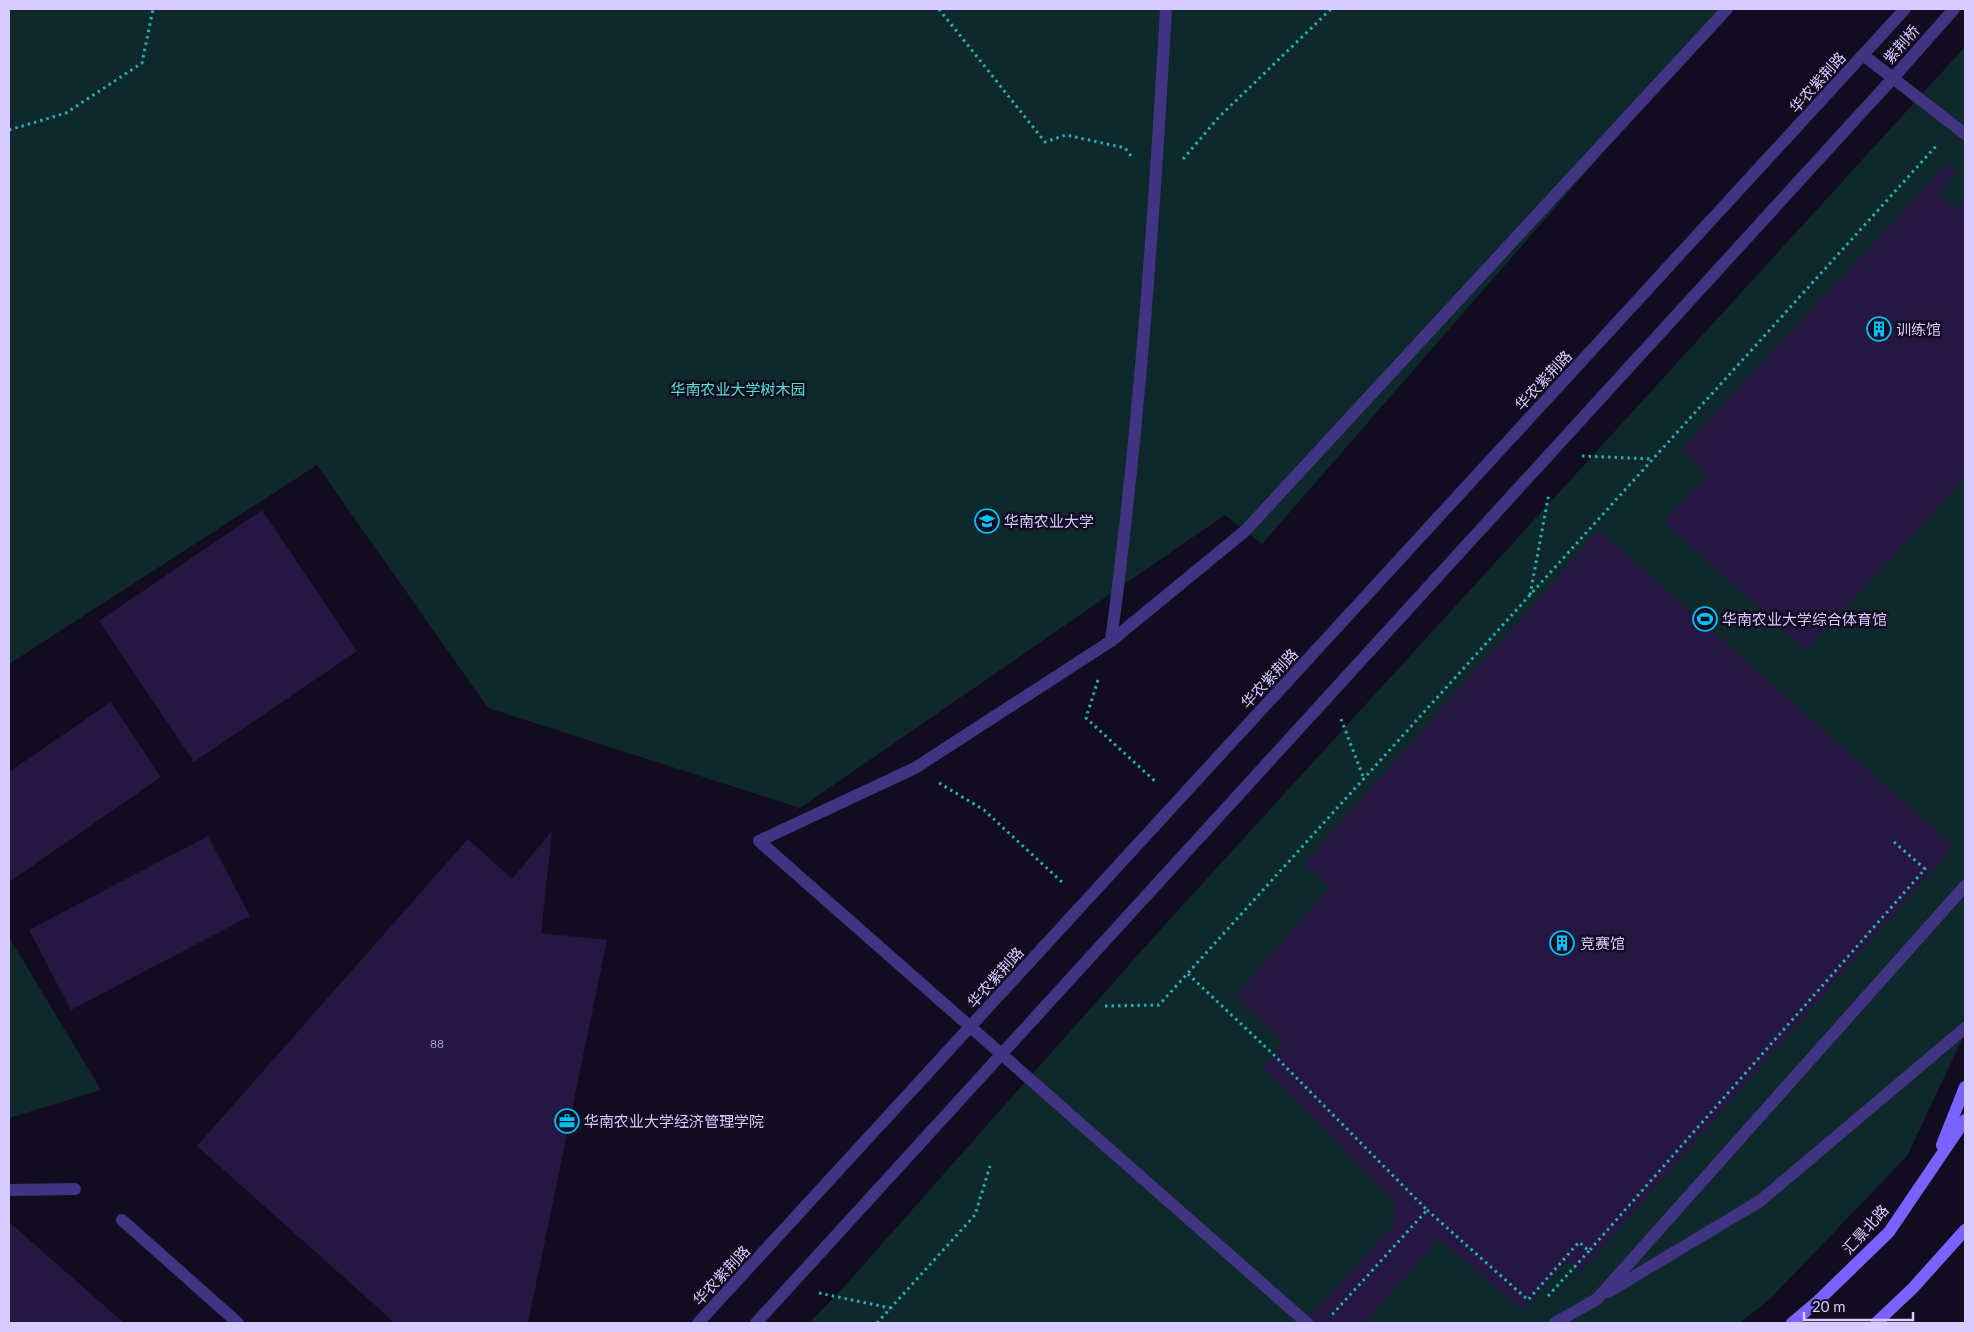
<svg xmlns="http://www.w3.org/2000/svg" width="1974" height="1332" font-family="Lato,'Noto Sans SC',sans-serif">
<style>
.green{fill:#0f282b}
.building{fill:#251742}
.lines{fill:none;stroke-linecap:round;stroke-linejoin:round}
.path{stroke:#28aeb6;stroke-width:3;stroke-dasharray:2.5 4;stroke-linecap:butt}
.lane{stroke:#413482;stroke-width:12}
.street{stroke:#413482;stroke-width:12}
.secondary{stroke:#7962ff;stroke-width:12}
.labels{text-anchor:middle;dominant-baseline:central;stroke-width:5;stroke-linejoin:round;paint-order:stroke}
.number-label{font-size:12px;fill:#aa9ed0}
.street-label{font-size:15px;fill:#d7cbff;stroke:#120c21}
.poi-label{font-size:15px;fill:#d7cbff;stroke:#120c21;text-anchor:start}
.park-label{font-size:15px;fill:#52e4d1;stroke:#120c21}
</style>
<rect width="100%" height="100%" fill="#120c21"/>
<path class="green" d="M9,9H1728L1262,544L1225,515L800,808L488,708L317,465L9,664Z
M1965,47V1033L1907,1156L1769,1300L1739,1323H809L842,1289L1152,939Z
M9,937L101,1090L9,1118Z"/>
<path class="building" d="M1947,164L1957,172L1938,193L1956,210L1965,199V478L1806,650L1664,522L1708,474L1682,449Z
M262,510L357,651L194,762L99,621Z
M1599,530L1953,846L1581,1272L1568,1260L1522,1310L1439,1239L1364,1323H1304L1393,1226L1394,1200L1262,1067L1284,1042L1236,995L1330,887L1304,864Z
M111,702L161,777L9,882V772Z
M552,831L541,933L607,940L528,1323H395L197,1146L468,839L512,879Z
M208,836L250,916L71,1010L29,930Z
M9,1222L124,1323H9Z"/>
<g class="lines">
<path class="path" d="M939,9L1045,142L1066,135L1125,148L1131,156
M9,130L66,113L142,63L153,9
M1183,159L1219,117L1331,9
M1582,456L1653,459
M1530,595L1549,493
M1098,680L1086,718L1157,783
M1341,719L1364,779
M939,783L984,810L1064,884
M1188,974L1273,1054L1427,1210L1330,1317
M1105,1006L1159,1005L1937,145
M1427,1210L1528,1300L1579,1242L1589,1251L1925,869L1894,842
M819,1293L890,1308
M1548,1296L1589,1251
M877,1323L975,1215L990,1166"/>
<path class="lane" d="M1111,641C1139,431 1154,220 1166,9"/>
<path class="street" d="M1863,55L1965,134
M9,1190L75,1189
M122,1220L238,1323
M1608,1292L1760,1201L1965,1028
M698,1323L1905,9
M756,1323L1893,78L1954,9
M1307,1323L759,841L915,768L1111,641L1245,531L1727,9
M1555,1323L1597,1299L1965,886"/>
<path class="secondary" d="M1942,1145L1965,1087
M1792,1323L1818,1301L1889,1232L1965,1120
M1876,1323L1913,1288L1965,1230"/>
</g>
<defs>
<g id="building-ring" transform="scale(1.25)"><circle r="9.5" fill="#120c21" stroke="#00c1f6" stroke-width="1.5"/><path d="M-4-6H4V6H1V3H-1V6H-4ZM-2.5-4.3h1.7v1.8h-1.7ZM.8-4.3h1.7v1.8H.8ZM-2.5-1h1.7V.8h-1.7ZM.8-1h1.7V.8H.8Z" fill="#00c1f6"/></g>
<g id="university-ring" transform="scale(1.25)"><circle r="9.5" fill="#120c21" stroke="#00c1f6" stroke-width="1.5"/><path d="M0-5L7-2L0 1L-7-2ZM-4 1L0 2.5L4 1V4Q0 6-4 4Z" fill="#00c1f6"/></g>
<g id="stadium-ring" transform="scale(1.25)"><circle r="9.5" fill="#120c21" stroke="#00c1f6" stroke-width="1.5"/><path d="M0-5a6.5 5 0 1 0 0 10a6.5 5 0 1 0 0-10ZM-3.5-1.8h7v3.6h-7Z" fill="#00c1f6"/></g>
<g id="office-ring" transform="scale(1.25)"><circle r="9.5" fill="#120c21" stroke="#00c1f6" stroke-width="1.5"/><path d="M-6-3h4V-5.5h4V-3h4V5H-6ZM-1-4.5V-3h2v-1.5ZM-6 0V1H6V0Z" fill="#00c1f6"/></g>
</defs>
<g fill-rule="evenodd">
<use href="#building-ring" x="1879" y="329"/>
<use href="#university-ring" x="987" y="521"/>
<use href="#stadium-ring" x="1705" y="619"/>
<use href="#building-ring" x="1562" y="943"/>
<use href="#office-ring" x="567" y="1121"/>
</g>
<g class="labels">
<g class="number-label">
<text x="437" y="1043">88</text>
</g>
<g class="street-label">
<text transform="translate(1901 44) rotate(-49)">紫荆桥</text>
<text transform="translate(1817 82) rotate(-48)">华农紫荆路</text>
<text transform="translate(1543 380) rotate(-47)">华农紫荆路</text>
<text transform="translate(1269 678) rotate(-47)">华农紫荆路</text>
<text transform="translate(995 977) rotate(-48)">华农紫荆路</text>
<text transform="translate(1865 1229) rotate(-48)">汇景北路</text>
<text transform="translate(721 1275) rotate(-47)">华农紫荆路</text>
</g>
<g class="poi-label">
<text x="1896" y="329">训练馆</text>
<text x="1004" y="521">华南农业大学</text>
<text x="1722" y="619">华南农业大学综合体育馆</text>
<text x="1580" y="943">竞赛馆</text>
<text x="584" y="1121">华南农业大学经济管理学院</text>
</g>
<g class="park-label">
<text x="738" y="389">华南农业大学树木园</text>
</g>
</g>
<rect width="1974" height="1332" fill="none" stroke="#d7cbff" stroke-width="20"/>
<path d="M1804 1312v8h109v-8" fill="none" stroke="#d7cbff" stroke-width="2.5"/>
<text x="1812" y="1312" font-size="15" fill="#d7cbff" stroke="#120c21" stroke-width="4" paint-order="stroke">20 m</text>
</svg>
